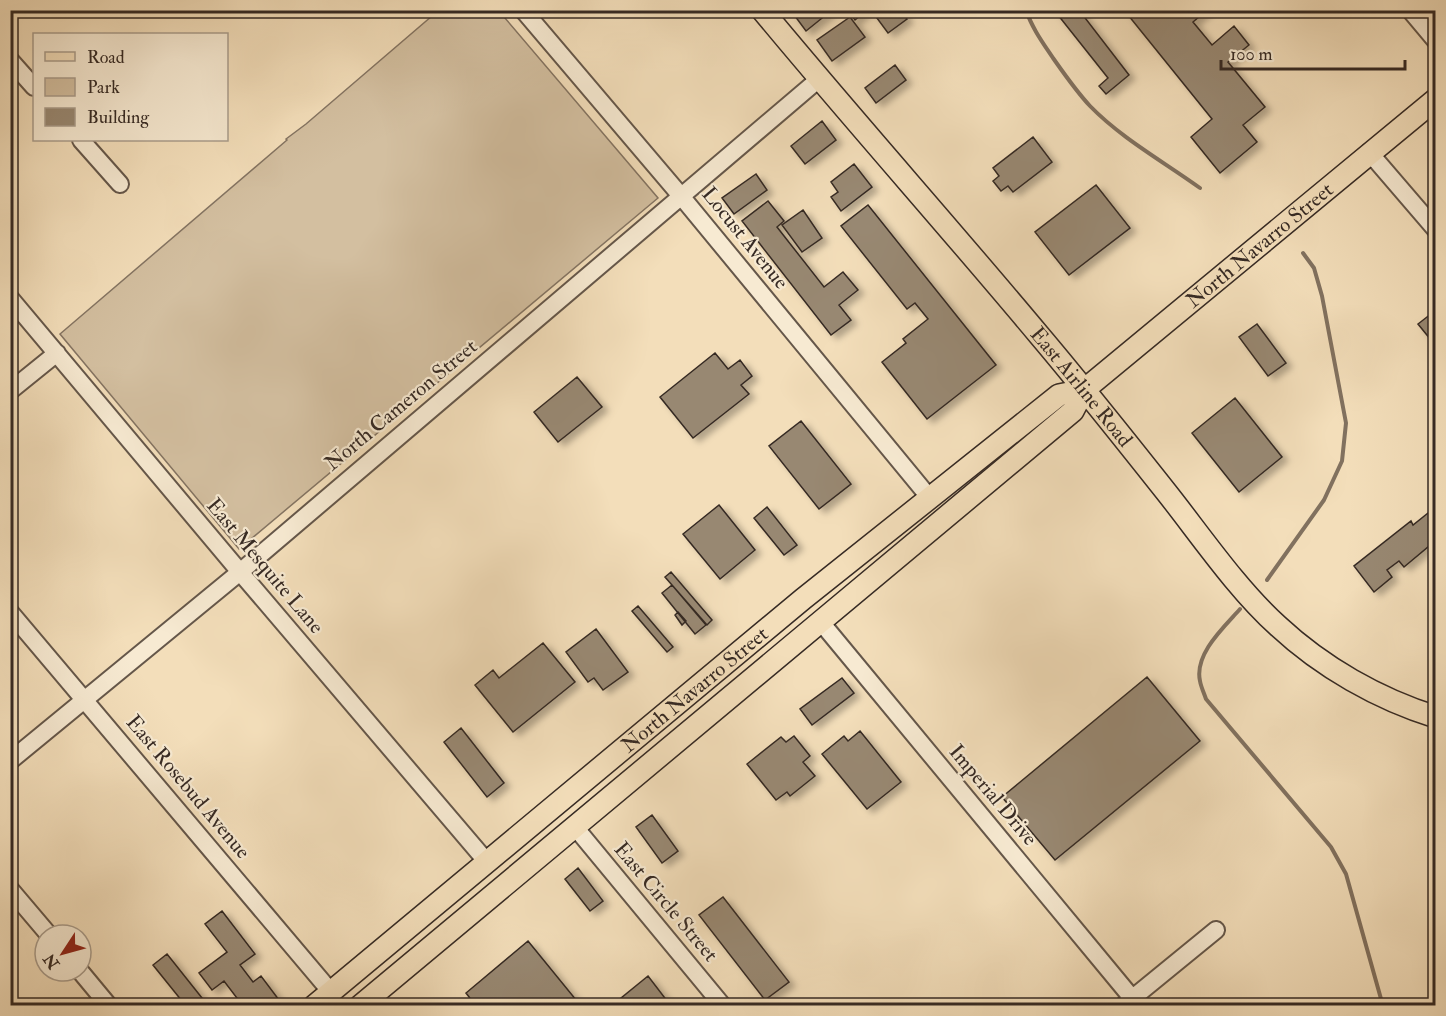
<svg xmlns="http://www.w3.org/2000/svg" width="1446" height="1016" font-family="'IM FELL Double Pica',serif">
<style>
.green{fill:#d3bfa0;stroke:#847462;stroke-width:1.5}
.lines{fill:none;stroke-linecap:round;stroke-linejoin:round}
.stream{stroke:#81715f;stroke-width:4}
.building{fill:#988872;stroke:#362a24;stroke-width:1.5;filter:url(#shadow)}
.minor-casing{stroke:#65574a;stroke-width:20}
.major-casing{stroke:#362a24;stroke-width:24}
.minor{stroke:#f7ead2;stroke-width:16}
.major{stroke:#f3deba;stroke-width:21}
.labels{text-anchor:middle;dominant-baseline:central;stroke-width:4.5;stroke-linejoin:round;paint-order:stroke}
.street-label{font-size:21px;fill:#362a24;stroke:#f7ead2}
</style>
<defs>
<filter id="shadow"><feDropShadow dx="6" dy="4" stdDeviation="3" flood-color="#0004"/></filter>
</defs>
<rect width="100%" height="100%" fill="#f3deba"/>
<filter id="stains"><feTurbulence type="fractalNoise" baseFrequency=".00333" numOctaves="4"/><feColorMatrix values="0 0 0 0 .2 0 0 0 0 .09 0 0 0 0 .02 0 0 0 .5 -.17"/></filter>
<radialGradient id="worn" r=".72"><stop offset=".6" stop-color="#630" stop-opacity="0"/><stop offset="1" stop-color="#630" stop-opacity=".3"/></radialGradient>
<path class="green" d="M439,10L499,11L658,198L239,549L60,334L287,140L286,139L306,124Z"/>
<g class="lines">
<path class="stream" d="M1026,10C1032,28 1043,43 1053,58C1065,75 1076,91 1090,106C1121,138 1164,162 1200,188
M1267,580L1324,500L1342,461L1346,423L1322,296L1314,268L1303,253
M1240,609C1224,627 1194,654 1200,681C1201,687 1204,693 1206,699L1331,847L1346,874L1383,1006"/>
</g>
<path class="building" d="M794,10H832L806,31L792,12Z
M847,10H867L855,20Z
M871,10H901L907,19L888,33Z
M1054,10H1079L1129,75L1106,94L1099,86L1108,78Z
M1124,10H1207L1193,22L1212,45L1234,26L1249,45L1228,62L1265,107L1243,125L1257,142L1220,173L1191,137L1212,119Z
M850,17L865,37L832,61L817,40Z
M895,65L906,80L876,103L865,88Z
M822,121L836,140L805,164L791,146Z
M1033,137L1052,162L1013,192L1008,186L1001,191L993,181L999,176L993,168Z
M854,164L872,187L841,211L831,197L838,192L831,182Z
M756,174L767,190L734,214L722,198Z
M1096,185L1130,228L1069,275L1035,232Z
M768,201L784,221L777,227L824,287L843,272L858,290L839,305L851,320L831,335L742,221Z
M868,205L996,365L927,419L882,362L906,343L903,339L928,319L915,303L907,309L841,226Z
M803,210L822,238L802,252L782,225Z
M1436,310V345H1435L1418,324Z
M1257,324L1286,363L1268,376L1239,337Z
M715,353L728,369L740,360L752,376L741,385L749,394L693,438L660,397Z
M577,377L602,407L558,442L534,412Z
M1235,398L1282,457L1239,492L1192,433Z
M801,421L851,484L819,509L769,446Z
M1436,499V530L1430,534L1435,541L1404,567L1399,561L1387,570L1392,577L1374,592L1354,566L1411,521L1413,525L1433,509L1429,504Z
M719,505L755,550L720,579L683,534Z
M767,507L797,545L784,555L754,518Z
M671,572L712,620L707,625L665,577Z
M672,585L706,625L695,634L662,593Z
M638,606L673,647L667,652L632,611Z
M678,612L686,621L682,625L675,615Z
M596,629L628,672L603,690L594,678L588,682L566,652Z
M543,643L575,682L513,732L475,685L493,670L499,678Z
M1147,677L1200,741L1055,860L1002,797Z
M842,678L854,693L812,725L800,709Z
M461,728L504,783L487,797L444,742Z
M860,731L901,782L867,809L822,754L844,736L848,741Z
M794,736L810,756L803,762L815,776L790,796L787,792L776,800L747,764L781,737L786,742Z
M652,815L678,851L662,863L636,827Z
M578,868L603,901L590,911L565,879Z
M723,897L789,982L765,1000L699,915Z
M222,911L255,954L240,965L253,982L261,976L279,1000L272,1006H264L260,1000L253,1006H243L224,981L212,990L199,973L227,952L205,924Z
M528,941L581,1006H476L466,993Z
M167,954L202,998L193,1006H186L153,965Z
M648,976L671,1006H617L615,1003Z"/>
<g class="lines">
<g class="minor-casing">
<path id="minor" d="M523,10L681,196L929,497
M1410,10L1436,41
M10,60L34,87
M81,140L120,184
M1369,152L1436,230
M10,298L240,572L487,862
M10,391L57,353
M10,612L331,992
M820,621L1132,998
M10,761L240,572L819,79
M575,827L723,1006
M10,889L49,935
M80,971L109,1006
M1123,1006L1216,930"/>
</g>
<g class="major-casing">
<g id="major">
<path id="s1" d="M762,10C853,120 948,226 1039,335C1083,387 1125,440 1167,493C1201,536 1237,589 1278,626C1322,667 1378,699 1436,717"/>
<path id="s2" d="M314,1006L803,599L1059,395L1084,390"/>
<path id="s3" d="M360,1006L1073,411L1084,390L1436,99"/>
</g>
</g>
<use href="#minor" class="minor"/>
<use href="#major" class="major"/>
</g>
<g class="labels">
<g class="street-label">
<text transform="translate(745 238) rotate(51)">Locust Avenue</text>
<text stroke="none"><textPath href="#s3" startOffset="1180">North Navarro Street</textPath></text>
<text stroke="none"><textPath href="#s1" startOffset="494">East Airline Road</textPath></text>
<text transform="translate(401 405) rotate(-40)">North Cameron Street</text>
<text transform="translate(265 566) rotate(50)">East Mesquite Lane</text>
<text stroke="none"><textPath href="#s2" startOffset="495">North Navarro Street</textPath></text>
<text transform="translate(188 787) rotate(50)">East Rosebud Avenue</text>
<text transform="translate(993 795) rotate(50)">Imperial Drive</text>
<text transform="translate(666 902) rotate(50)">East Circle Street</text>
</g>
</g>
<rect width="1446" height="1016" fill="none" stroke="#f3deba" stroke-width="36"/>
<rect x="12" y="12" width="1422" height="992" fill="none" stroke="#362a24" stroke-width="3"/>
<rect x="18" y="18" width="1410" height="980" fill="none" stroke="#362a24" stroke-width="1.5"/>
<rect x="33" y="33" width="195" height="108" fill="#f7ead2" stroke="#aa9d8c" stroke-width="1.5"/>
<rect x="45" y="52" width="30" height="9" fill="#f3deba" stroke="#aa9d8c" stroke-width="1.5"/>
<text x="87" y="63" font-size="18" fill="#362a24">Road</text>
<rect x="45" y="78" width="30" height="18" fill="#d3bfa0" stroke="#aa9d8c" stroke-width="1.5"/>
<text x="87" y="93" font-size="18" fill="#362a24">Park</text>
<rect x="45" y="108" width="30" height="18" fill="#988872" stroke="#aa9d8c" stroke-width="1.5"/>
<text x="87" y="123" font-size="18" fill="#362a24">Building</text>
<g transform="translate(63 953) rotate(234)"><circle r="28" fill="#f7ead2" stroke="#aa9d8c" stroke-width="1.5"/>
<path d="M0-4.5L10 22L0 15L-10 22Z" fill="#8f2418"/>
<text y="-9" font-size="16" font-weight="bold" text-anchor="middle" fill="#362a24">N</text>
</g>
<path d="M1221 60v9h184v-9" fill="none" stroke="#362a24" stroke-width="3"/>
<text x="1230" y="60" font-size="18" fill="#362a24" stroke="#f7ead2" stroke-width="4.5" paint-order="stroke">100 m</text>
<rect width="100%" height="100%" filter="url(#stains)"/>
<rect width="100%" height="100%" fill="url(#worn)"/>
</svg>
